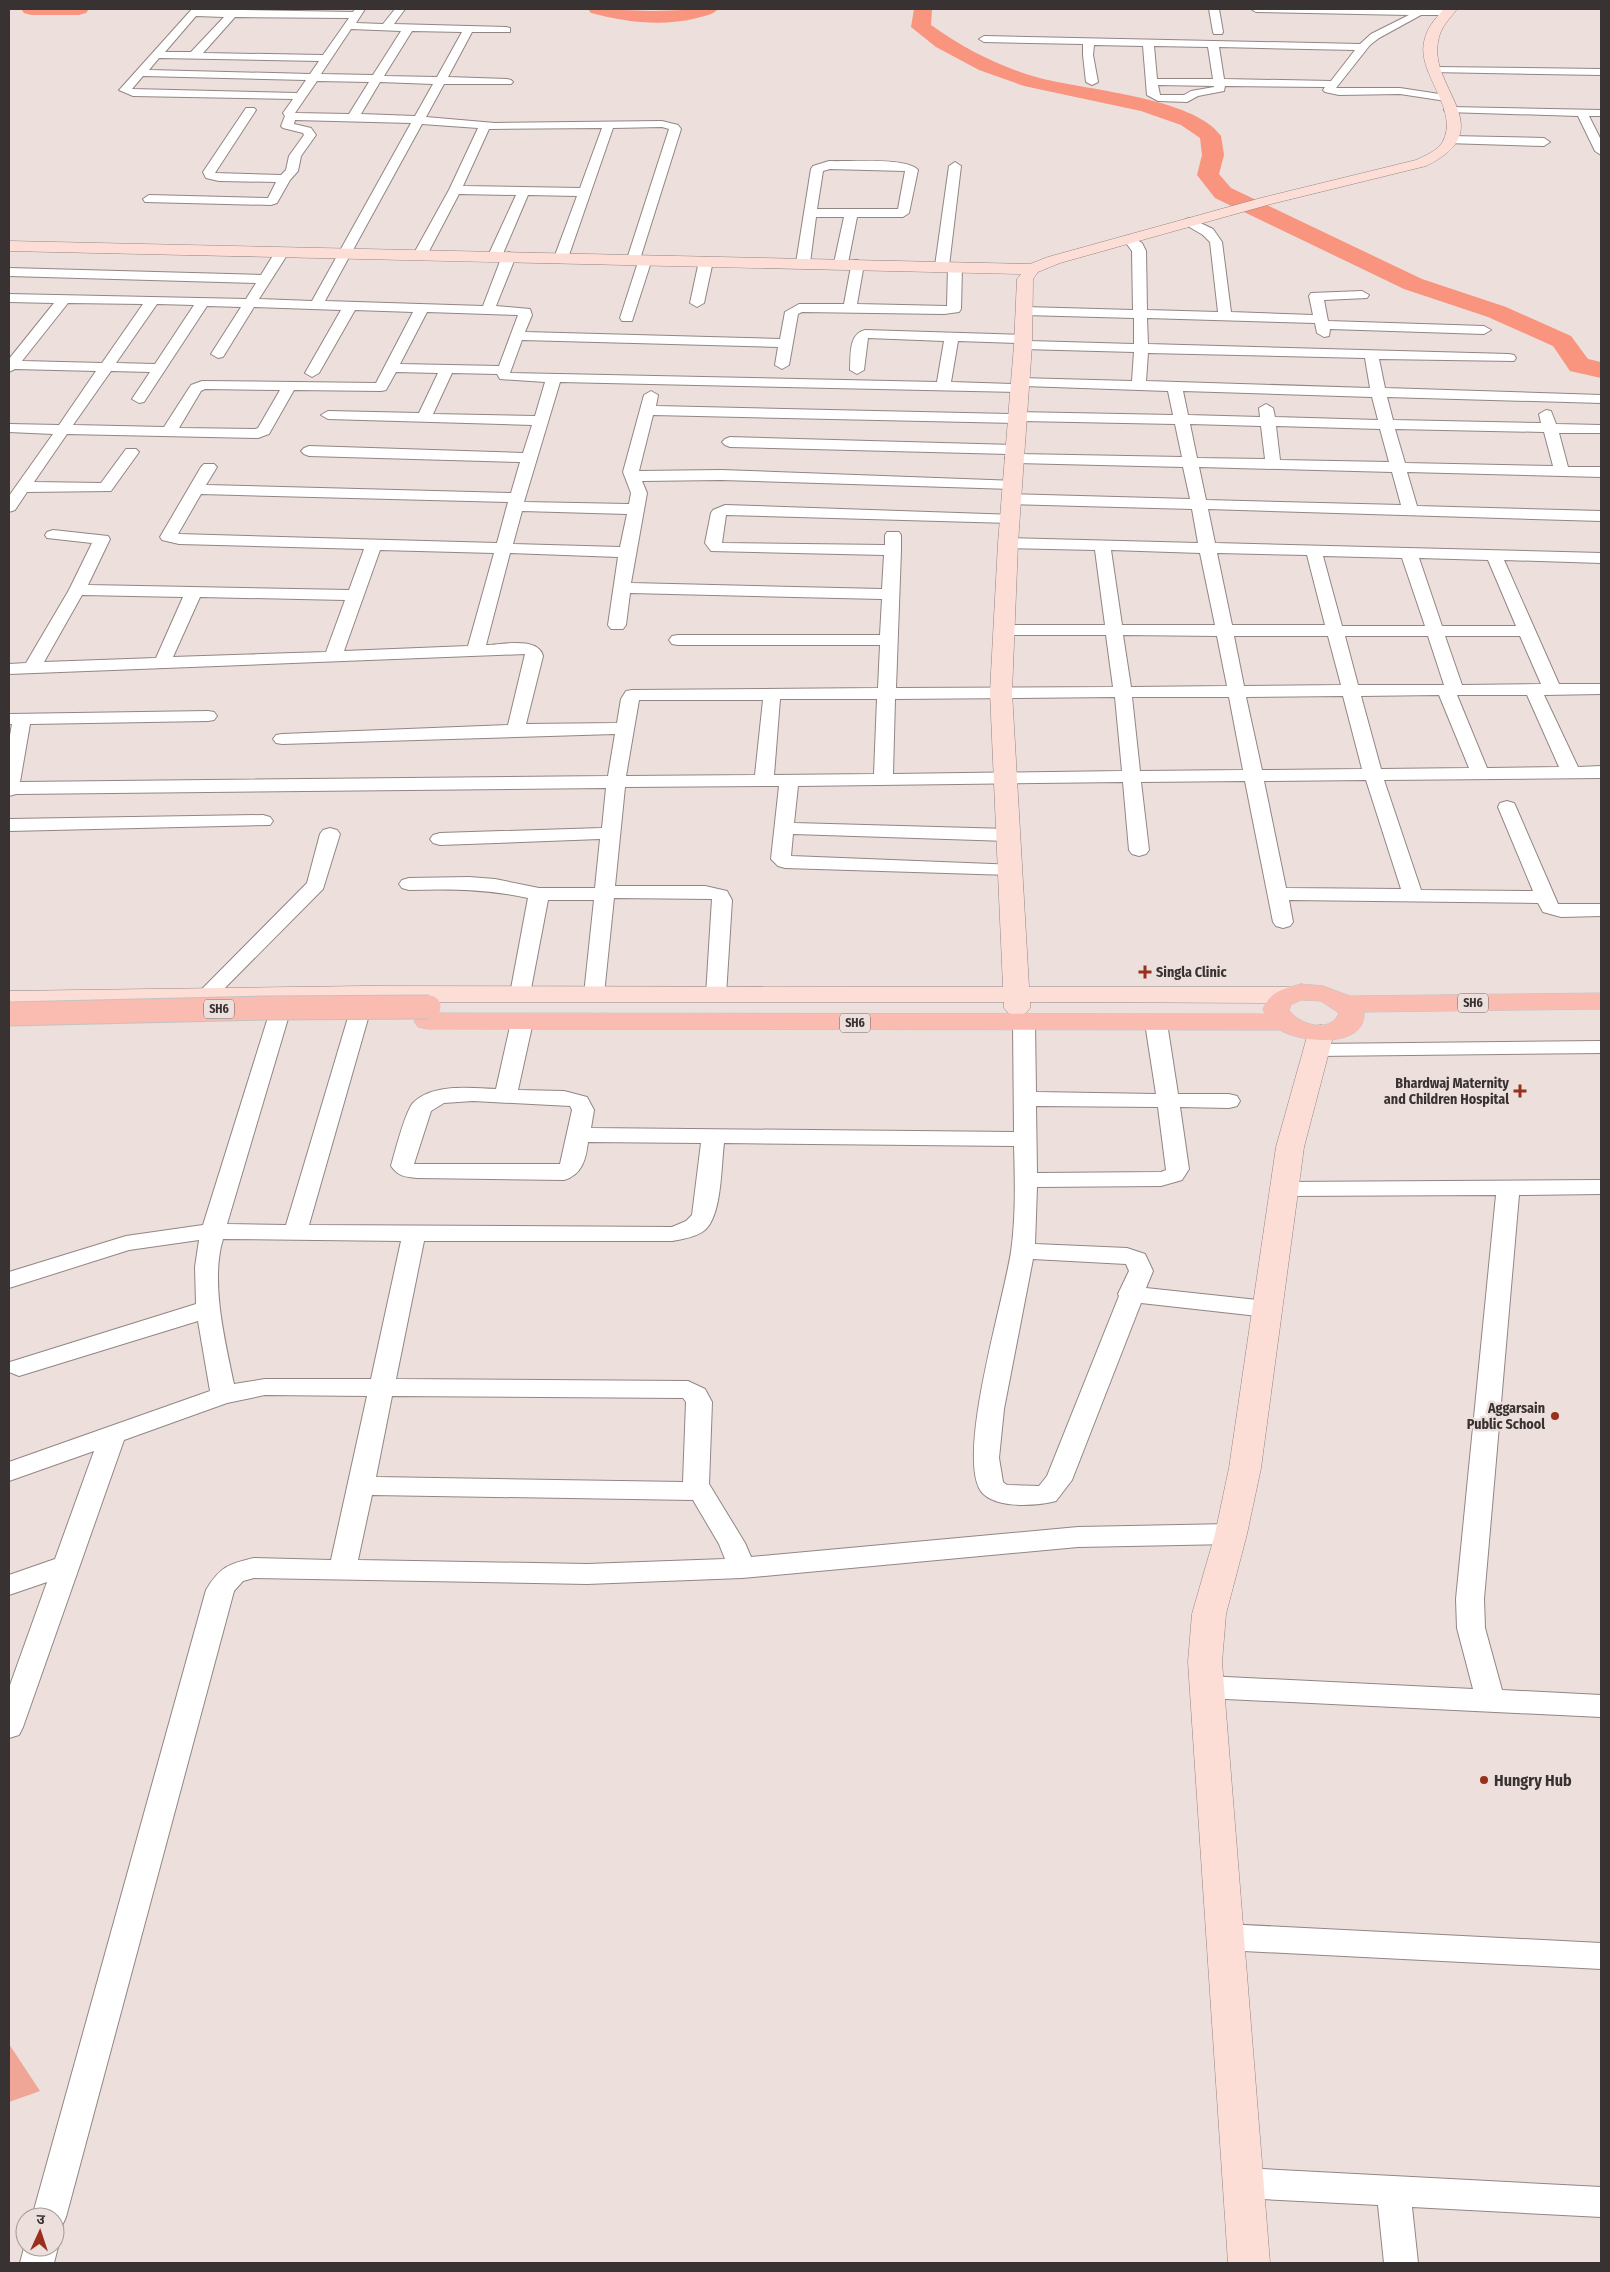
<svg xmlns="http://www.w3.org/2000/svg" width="1610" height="2272" font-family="'Fira Sans Condensed','Noto Sans Devanagari',sans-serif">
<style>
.green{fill:#f0a696}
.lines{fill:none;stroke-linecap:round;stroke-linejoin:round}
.river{fill:#f9947f;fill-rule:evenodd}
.street-casing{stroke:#928684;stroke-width:2}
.secondary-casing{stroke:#928684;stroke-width:1}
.primary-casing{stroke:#c3c2c2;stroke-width:1}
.street{fill:#fff;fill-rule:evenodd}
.secondary{fill:#fdded7;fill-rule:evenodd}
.primary{fill:#fabcb0;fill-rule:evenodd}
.primary-bridge-casing{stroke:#c3c2c2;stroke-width:25;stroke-linecap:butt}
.primary-bridge{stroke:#fabcb0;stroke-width:23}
.poi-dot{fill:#992f1d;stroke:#ecdfdc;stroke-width:2}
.labels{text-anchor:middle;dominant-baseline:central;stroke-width:5;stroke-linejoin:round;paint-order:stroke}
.shield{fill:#ecdfdc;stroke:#6e6765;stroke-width:1}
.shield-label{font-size:12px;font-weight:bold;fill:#383332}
.poi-label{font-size:14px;font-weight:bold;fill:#383332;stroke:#ecdfdc;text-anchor:end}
.near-poi-label{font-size:16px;font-weight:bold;fill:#383332;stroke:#ecdfdc;text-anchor:start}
</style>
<rect width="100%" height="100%" fill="#ecdfdc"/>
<path class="green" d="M9,2044L40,2091L9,2102Z"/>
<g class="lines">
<path class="river" d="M21,9H89L86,13L79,15H31L24,13Z
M588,9L653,11L718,9C713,15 704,16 697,18C661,27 626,22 591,13Z
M914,9H932L931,25C963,48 998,66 1036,77C1082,90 1194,97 1221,136L1224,155L1219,174L1231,188L1422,279L1506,307L1571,336L1588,359L1601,362V378L1570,371L1553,346L1488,317L1404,289L1215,198L1197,175L1202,155L1200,138L1181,125L1141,111L1024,86L979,70L936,47L911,27Z"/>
<g class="street-casing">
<path id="street" d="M192,9L353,12L355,9H365L356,23L383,24L395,9H405L394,24L506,27L510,28V32H472L448,77L507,79L511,80L513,82L511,84H444L426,117L495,123L662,121L678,125L681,129L641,256H650L652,259L632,321H622L620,318L638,262H629L627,259L669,129L662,127L613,128L568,258L561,262L554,258L577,196L528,195L502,256L495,260L488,256L516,195L459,194L427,255L420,259L415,258L413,255L449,190L478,128L422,124L325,301L483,306L502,256L509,252L516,256L496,306L530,309L532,315L525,332L780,339L785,312L799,304H844L852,261L857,260L864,264L857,304L947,306L948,267L955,263L962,267L961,309L959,312L944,314L802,312L798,314L789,365L782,369L775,365L778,347L522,340L510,373L937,382L944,341L868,338L864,370L857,374L850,370C851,356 848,334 865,330L1023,335L1028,336L1030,339L1029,341L1134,344V318L1025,315L1018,311L1025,307L1133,310L1132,251L1123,239L1129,235L1142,243L1146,251L1147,310L1218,312L1210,242L1203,235L1186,225L1184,222L1186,219L1190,218L1213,229L1222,242L1231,312L1313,315L1309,296L1311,293L1362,291L1369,295L1367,298L1324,300L1328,321L1484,326L1491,330L1484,334L1330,329L1329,336L1324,337L1317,333L1315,323L1147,318L1148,344L1509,354L1514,355L1516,358L1514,361L1379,359L1385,388L1601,395V403L1387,397L1393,420L1541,423L1539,414L1546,410L1551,411L1556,424L1601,425V433H1559L1568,467H1601V477L1407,472L1417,506L1601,511V521L1208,509L1215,543L1601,553V563L1504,560L1559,684H1601V694L1544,695L1578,767L1601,766V778L1384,780L1421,890L1533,891L1498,807L1500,803L1507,801L1514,803L1516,807L1558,904H1601V916L1561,917L1543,912L1538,903L1289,900L1293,922L1290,926L1283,928L1276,926L1273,922L1245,781L1141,782L1149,850L1146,854L1139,856L1132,854L1129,850L1123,782L798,786L794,823L1008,829L1015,831L1018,835L1015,839L1008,841L793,834L791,856L1017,865L1020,869L1017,873L1010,875L785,868L778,866L771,859L779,786L625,787L615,886H705L727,891L732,900L726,995L723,999L716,1001L709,999L706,995L712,899L614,898L604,994L601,998L594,1000L587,998L584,994L594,900H548L530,994L527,998L520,1000L513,998L510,994L528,898C487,889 451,889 409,890L402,888L399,884L402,880L409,878L469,877L495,879L539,888H595L600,839L440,845L433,843L430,839L433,835L440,833L602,828L606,788L16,794L9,796V741L12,724H9V714L208,711L214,712L217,716L214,720L208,721L30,724L20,782L608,776L615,734L282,744L276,743L273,739L276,735L282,734L508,725L525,654L9,674V664L26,663L69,590L92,543L47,538L45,535L47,532L53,530L108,536L110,539L88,585L349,590L364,549L179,544L162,540L160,537L201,467L204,464H214L217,467L206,485L511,493L520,462L309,456L304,454L301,451L304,448L309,446L523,453L532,425L328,419L321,415L328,411L419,413L438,373L396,372L386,390L381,391L294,390L269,434L258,438L67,434L34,482L101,483L126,449H136L139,452L111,491L27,492L15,510L9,512V496L53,434L9,432V424L59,425L96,371L15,369L9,372V359L54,303L9,302V294L246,299L256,283L9,276V268L261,275L277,249L282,248L289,252L259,299L312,301L411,123L295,120L294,124L311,128L316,135L301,156L298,171L290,180L277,203L271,205L145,202L143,199L149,195L268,198L276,182L219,181L206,178L203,172L246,108H254L256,110L215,173L281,175L286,170L289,156L304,135L303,133L283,128L281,126L285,116L283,113L293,99L133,96L119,90L121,88ZM196,16L224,17L191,52H165ZM235,17L349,18L323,55L203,53ZM351,29L401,31L373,75L321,74ZM412,31L462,32L437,77L384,76ZM159,58L319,61L310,74L149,70ZM143,76L306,80L297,93L132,89ZM317,81L369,82L349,114L295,113ZM380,82L433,84L415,116L361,114ZM602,128L580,188L463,186L489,129ZM68,303L143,304L102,363L22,361ZM157,304L194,305L155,364L116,363ZM207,306L241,307L211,354L218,358L223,357L254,307L341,310L305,373L312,377L319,373L355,310L413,312L376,383L202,381L191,385L164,427L73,425L111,371L150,372L132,399L139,403L144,402ZM427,312L518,315L499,366L400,364ZM958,341L1017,343L1016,345L1018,348L1023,349L1134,352L1132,381L1019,378L1014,379L1013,384L951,382ZM1148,353L1365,358L1370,388L1146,381ZM452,373L497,374L500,379L545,382L535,416L433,414ZM560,382L1018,392L1023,391L1024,386L1168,391L1173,415L1016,412L1010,414L656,406L658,395L651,391L644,395L623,472L631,493L629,504L524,502ZM205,389L280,390L258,428L255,429L179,428L201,391ZM1183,391L1372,397L1378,420L1275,417L1273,408L1266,404L1259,408L1260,417L1188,415ZM653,415L1016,423L1022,421L1175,424L1182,457L1018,454L1022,450L1019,447L1014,445L730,437L725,439L722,442L725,445L730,447L1009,454L1005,458L1008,461L1013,463L1183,467L1190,499L1011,494L1005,496L1003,499L1005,502L1011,504L1192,509L1198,543L1008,538L1002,540L1000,543L1002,546L1008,548L1095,550L1105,625H1004L998,626L995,630L998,634L1004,635H1106L1113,687L896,688L901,550V535L899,532H887L885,535V545L722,543L726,515L1010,523L1016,521L1018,518L1016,515L725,505L713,510L711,513L705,543L711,551L884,555L882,589L631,583L647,493L642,481L721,480L1012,489L1017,487L1020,484L1017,481L721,470L639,471ZM1190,424L1261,426L1265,459L1197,458ZM1276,426L1380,429L1389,462L1280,460ZM1395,429L1544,432L1553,466L1405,463ZM1199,467L1392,472L1401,505L1206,500ZM201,494L508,502L497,543L178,534ZM522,511L627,514L620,547L513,544ZM380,550L494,553L468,646L344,651ZM1111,550L1200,553L1215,625H1122ZM510,553L618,557L608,625L611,629H623L626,625L630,593L882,599L880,635H678L672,636L669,640L672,644L678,645H880L878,688L632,690L626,691L621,699L617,723L526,724L543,656C538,636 501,645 486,645ZM1217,553L1307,555L1325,625H1232ZM1323,556L1402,558L1425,626H1342ZM1419,558L1488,560L1516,626H1442ZM82,595L183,597L156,658L44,662ZM200,597L345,600L326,652L173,657ZM1123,635L1217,636L1227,686L1131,687ZM1234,636H1328L1341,685L1244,686ZM1345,636H1428L1444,685H1358ZM1445,636H1520L1541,684L1462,685ZM1439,695L1469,768L1381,769L1361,696ZM1457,695H1527L1559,767L1487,768ZM1343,696L1362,769L1262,770L1246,697ZM1115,697L1122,771L893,774L895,699ZM1132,697H1229L1243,770L1140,771ZM780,699H877L874,774L774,775ZM639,700H763L755,775L626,776ZM1366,780L1401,889L1286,888L1264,781Z
M1209,9H1219L1223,32L1222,34H1214L1213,32Z
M1251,9L1450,10L1451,12L1446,15H1421L1379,38L1370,45L1336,88H1400L1446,95L1452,98L1446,101L1400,94L1339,95L1325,92L1323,90L1325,87L1225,86L1224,91L1198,96L1187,102L1158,101L1147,95L1143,46L1094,45L1093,55L1098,82L1092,85L1086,82L1083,55V44L984,42L979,39L984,36L1360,44L1371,34L1409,15L1256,12ZM1154,46L1208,47L1213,79H1157ZM1219,47L1355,50L1331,81L1224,79ZM1158,85L1214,86V87L1191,91L1184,95H1160Z
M1434,67L1601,69V75L1430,72L1428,70Z
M1450,107L1601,110V116H1589L1601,140V155L1595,151L1578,116L1446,112L1444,110Z
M1450,136L1544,138L1550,142L1544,146L1446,143L1444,140L1446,137Z
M829,161C847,162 907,157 918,170L909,213L903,217H857L848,263L841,267L834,263L844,217H816L810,263L803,267L798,266L796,263L811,169L813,166ZM830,169L905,171L898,209H817L823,171Z
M955,162L961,166L949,266L942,270L935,266L949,166Z
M706,257L713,261L704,303L697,307L690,303L699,261Z
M263,815L270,817L273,821L270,825L9,831V819Z
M330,828L337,830L340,834L323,889L213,1000L206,1002L199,1000L196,996L199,992L307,883L320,834L323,830Z
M365,988L372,990L375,994L309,1225L672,1227L686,1221L692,1215L701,1143L588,1142C586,1159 582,1175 564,1180L417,1178C405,1177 398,1176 391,1166C395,1152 405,1112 413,1103C432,1083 472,1088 496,1089L511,1022L514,1017L522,1016L530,1017L533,1022L518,1090L564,1091L587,1097L594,1110L591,1128L1014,1132L1013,1024L1016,1019L1024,1018L1032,1019L1035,1024L1036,1092L1156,1094L1145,1023L1148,1018L1156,1017L1164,1018L1167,1023L1178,1094H1229L1237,1096L1240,1101L1237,1106L1229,1108L1180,1107L1189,1169L1182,1180L1161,1186L1037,1187L1035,1244L1127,1248L1145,1254L1153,1271L1146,1288L1267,1301L1276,1303L1279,1309L1276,1315L1267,1317L1141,1303L1072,1480L1056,1501C1037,1506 990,1510 979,1488C959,1446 1003,1303 1011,1252C1016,1218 1015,1180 1014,1146L724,1143C721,1166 722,1215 705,1230C696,1237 683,1239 672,1241H424L396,1379L688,1381L705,1389L712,1402L709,1484L745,1543L751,1557L1078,1527L1231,1524L1240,1527L1244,1534L1240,1541L1231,1544L1078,1547L742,1578L587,1584L254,1578L243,1581L234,1591L66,2217L61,2228L55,2230V2217H32L206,1590C220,1567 228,1564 254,1558L331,1560L367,1396L265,1395L227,1403L124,1440L23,1727L19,1735L9,1738V1688L47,1582L9,1595V1575L55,1559L94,1451L9,1481V1462L210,1391L198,1321L19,1376L9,1372L10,1362L196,1304L195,1267L199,1240L129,1250L9,1288V1272L126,1236L203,1225L275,995L278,991L285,989L292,991L295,995L227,1224L286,1225L355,994L358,990ZM473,1101L570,1106L572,1110L560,1164H414L431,1111L444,1103ZM1036,1106L1158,1107L1166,1170L1161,1172L1037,1173ZM223,1239L401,1241L371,1379H265L234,1384C225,1341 210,1281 223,1239ZM1033,1259L1126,1264L1129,1271L1118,1294L1119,1296L1047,1476L1039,1486L1007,1485L1003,1482L999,1458L1004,1409ZM392,1396L683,1398L686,1402L683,1482L376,1477ZM372,1495L693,1500L719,1544L725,1559L587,1564L358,1560Z
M1601,1041V1053L1316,1056L1308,1055L1305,1050L1308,1045L1316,1044Z
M1601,1180V1194L1519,1195L1484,1599L1485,1628L1502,1690L1601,1695V1717L1206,1698L1196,1695L1192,1687L1196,1679L1206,1676L1473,1689L1457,1628L1456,1599L1496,1195L1284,1196L1276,1194L1272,1189L1276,1184L1284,1182Z
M1225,1924L1601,1943V1969L1225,1950L1214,1946L1209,1937L1214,1928Z
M1243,2168L1601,2187V2217L1412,2207L1418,2263H1384L1378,2205L1243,2198L1231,2194L1226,2183L1231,2172Z
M55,2240L58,2247L54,2263H20L25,2244V2247H55Z"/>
</g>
<g class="secondary-casing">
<path id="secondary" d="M1444,9H1457C1449,20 1440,27 1438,42C1429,89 1502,129 1426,166L1271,204L1060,263L1038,272L1033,279L1032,345L1018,543L1012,692L1029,987H1289L1298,990L1302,995L1298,1000L1289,1003L1030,1002V1008L1026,1013L1017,1016L1008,1013L1004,1008V1002H365L9,1007V991L365,986L1003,987L990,692L998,543L1014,345L1017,279L1021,274L9,251V241L1030,264L1048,257L1261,198L1416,160C1424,156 1437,151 1442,143C1461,110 1417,75 1424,42C1427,27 1435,19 1444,9Z
M1321,1025L1330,1027L1334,1033L1304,1147L1261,1468L1247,1534L1226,1614L1222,1662L1270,2263H1228L1188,1662L1192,1614L1215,1534L1229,1468L1276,1147L1308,1033L1312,1027Z"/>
</g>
<g class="primary-casing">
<path id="primary" d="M1301,984L1323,986L1350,996L1601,993V1009L1364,1012C1367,1049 1300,1043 1280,1030L427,1029L418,1027L414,1021L418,1015L427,1013L1266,1014L1263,1010C1269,991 1284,989 1301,984ZM1302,1000L1321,1001L1339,1013C1331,1034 1299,1025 1289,1010L1291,1005Z"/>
</g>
<use href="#street" class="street"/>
<use href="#secondary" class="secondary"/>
<use href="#primary" class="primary"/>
<g class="primary-bridge-casing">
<path id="primary-bridge" d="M9,1014L267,1008L429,1007"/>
</g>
<use href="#primary-bridge" class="primary-bridge"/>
</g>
<g class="poi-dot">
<path d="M1142.5 964.5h5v5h5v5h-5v5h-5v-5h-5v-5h5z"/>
<path d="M1517.5 1083.5h5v5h5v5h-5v5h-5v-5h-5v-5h5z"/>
<circle cx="1555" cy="1416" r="5"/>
<circle cx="1484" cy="1780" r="5"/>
</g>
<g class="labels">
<g class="shield">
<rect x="1458" y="993.5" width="30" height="19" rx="4"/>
<rect x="204" y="999.5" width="30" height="19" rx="4"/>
<rect x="840" y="1013.5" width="30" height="19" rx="4"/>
</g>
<g class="shield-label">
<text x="1473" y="1003">SH6</text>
<text x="219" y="1009">SH6</text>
<text x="855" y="1023">SH6</text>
</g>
<g class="poi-label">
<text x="1156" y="972" text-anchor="start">Singla Clinic</text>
<text x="1509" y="1083">Bhardwaj Maternity<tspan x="1509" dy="16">and Children Hospital</tspan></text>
<text x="1545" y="1408">Aggarsain<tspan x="1545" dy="16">Public School</tspan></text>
</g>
<g class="near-poi-label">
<text x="1494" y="1780">Hungry Hub</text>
</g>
</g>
<rect width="1610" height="2272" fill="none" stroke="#383332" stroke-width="20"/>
<g transform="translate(40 2232) rotate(3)"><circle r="24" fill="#ecdfdc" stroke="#a49a98"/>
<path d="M0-4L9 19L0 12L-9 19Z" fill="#992f1d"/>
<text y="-8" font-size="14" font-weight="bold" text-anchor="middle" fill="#383332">उ</text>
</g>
</svg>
